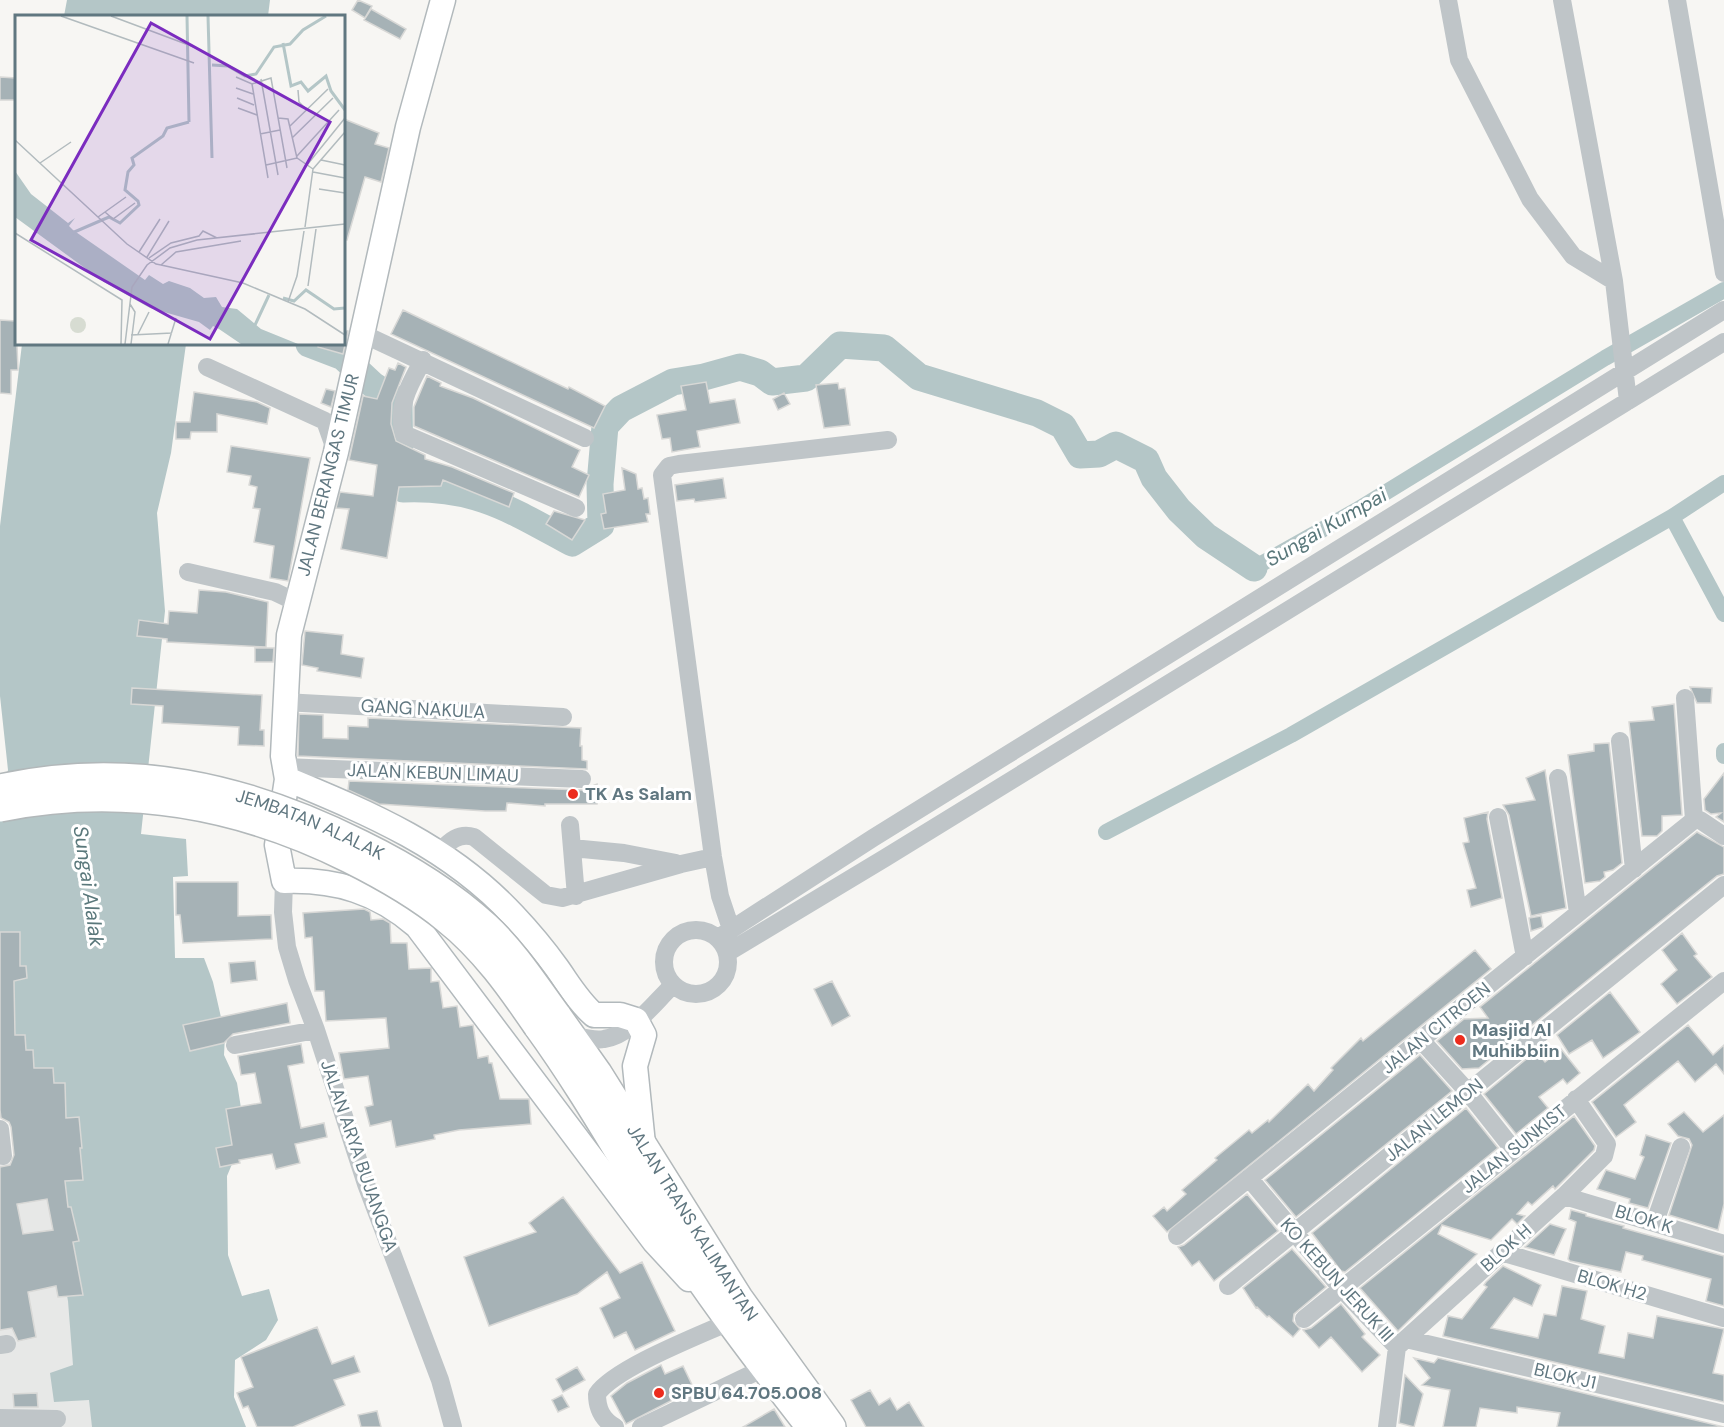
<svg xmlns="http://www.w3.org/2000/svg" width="1724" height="1427" font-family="'DM Sans',sans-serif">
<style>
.built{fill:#e7e8e7}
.water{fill:#b4c6c7}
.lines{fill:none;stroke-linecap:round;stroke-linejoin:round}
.canal{stroke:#b4c6c7;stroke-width:16}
.river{stroke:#b4c6c7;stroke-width:27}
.building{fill:#a6b2b6;stroke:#d8d8d6;stroke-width:1.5;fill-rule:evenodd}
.major-casing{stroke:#b2b9bc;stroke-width:27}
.highway-casing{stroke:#b2b8ba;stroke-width:30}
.minor{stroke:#bfc5c8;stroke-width:18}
.major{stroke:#fff;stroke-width:24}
.highway{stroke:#fff;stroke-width:27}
.highway-bridge-casing{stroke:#b2b8ba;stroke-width:30;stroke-linecap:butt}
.highway-bridge{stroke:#fff;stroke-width:27}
.poi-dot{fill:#ec2c1e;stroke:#fff;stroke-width:2}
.labels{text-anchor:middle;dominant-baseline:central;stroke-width:6;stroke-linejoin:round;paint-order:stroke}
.street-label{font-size:18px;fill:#607780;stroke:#fff}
.poi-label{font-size:18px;font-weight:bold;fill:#607780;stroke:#fff;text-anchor:start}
.water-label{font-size:20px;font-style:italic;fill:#5a787b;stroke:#fff}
.inset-river{fill:none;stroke:#b4c6c7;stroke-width:3}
.inset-road{fill:none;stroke:#b2bbbe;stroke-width:1.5}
.view{fill:#7b2cbf;fill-opacity:0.15;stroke:#7b2cbf;stroke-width:3}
.inset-edge{fill:none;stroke:#607780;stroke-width:3}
</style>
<rect width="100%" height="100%" fill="#f7f6f3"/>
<path class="built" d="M9,1158L13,1188L62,1186L100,1427H0V1159Z"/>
<path class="water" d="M67,0H270L268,16H64Z
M22,344H186L171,453L157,513L165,611L141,834L186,839L188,876L173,877L175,958H204L213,982L225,1035L224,1055L237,1083L245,1133L227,1176L228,1255L242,1296L269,1289L278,1320L266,1340L235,1360L234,1397L246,1427H92L89,1400L54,1402L50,1373L73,1365L68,1301L36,1123L0,984V798L8,770L0,696V526Z"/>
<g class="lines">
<path class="canal" d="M1672,517L1724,614
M1254,568L1357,510L1605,358L1724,290
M1724,751V756
M1106,832L1291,735L1672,517L1724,483"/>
<path class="river" d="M309,344L343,357L373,385L399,402L400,476L403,489C476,486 511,510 572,543L601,525L600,484L605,426L621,409L673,382L704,377L740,367L760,373L772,382L806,378L840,345L884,348L919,377L1037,413L1063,426L1080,455L1099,454L1116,445L1146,460L1154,478L1179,510L1206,536L1254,568"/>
</g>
<path class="building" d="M358,0L372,6L365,18L352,10Z
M371,9L406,29L400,39L364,20Z
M0,77L16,78V100H0Z
M344,119L379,133L375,144L389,148L381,182L365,177L347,240H344Z
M403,310L568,389L569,387L605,406L594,428L391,334Z
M0,320L16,321L18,370H11V394L0,393Z
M344,330L348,331L343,354L318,347V344H344Z
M398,363L406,367L392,403L391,424L396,441L425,455V459L452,467L514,493L509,507L443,480L441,486L399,487L387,558L341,549L349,509L336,508L340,492L373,496L377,465L349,460L363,396L377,399L389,368L395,370Z
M427,376L441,383L440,386L473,398L580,450L572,467L589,475L579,497L414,426V407Z
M706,382L710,403L735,399L740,423L697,431L700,447L672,452L670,438L662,439L657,415L686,410L681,386Z
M838,383L839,389L845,388L850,425L824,428L816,385Z
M326,389L335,391L331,407L321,403Z
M194,392L257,402L270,408L267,424L217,414V432H191L190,439H176V422H190Z
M784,393L790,404L778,410L773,399Z
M231,446L310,458L288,581L270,578L274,546L254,542L260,509L253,508L257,487L249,485L251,476L227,472Z
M622,468L636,474L638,489L642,488L644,499L648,498L650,514H646L648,522L604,529L601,514L606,513L603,494L625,490Z
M723,478L726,498L695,502L694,499L677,501L675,485Z
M554,511L585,520L572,540L546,524Z
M199,590L226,592L268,602L266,647L167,642V639L137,636L139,620L168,624L169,611L197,613Z
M305,631L343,635L341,654L364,658L361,678L317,671L318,668L302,665Z
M255,648H274L273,662H255Z
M1690,687L1712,688L1711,703H1697Z
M132,688L262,695L260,730H264V746L238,745L239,727L162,723L163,706L131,704Z
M1674,704L1682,815L1662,816V831L1657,836H1642L1629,722L1654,720L1652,707Z
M299,714L323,715V738L348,739V726L368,727V718L581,728L580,746H582V760L587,761V769L298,756Z
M1609,743L1622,863L1613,870L1604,872L1605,877L1600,881L1585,883L1568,755L1594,751V744Z
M1545,770L1566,908L1531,916L1509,815L1503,805L1535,800L1526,778Z
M1724,773V822L1716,817L1721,813L1711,814L1705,810L1704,799Z
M349,781L582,790L597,784V804H545V806L507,803L506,811H485L379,804L348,790Z
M1488,812L1487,819L1502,898L1471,907L1467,890L1476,888L1463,843L1469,842L1464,818Z
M1697,832L1724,847V874L1717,876L1636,941L1479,1068L1462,1069L1437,1041L1464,1019L1488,1018L1480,1007Z
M176,882H238V916L271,915L272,939L183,943L180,915H176Z
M364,909L370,912L371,920L383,919L390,923L391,943H407L409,969L431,968V982L439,981L443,1008L457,1006L460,1027L473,1025L478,1058L488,1056L489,1063H492L500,1099H529L531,1124L459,1130L434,1135L435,1139L396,1147L391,1121L370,1126L365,1107L373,1105L368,1076L344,1079L339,1053L389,1048L386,1018L326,1021L324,991H315L312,937L305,938L303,913Z
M1541,916L1543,927L1531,931L1529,918Z
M0,932H20V966H26L27,978L14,981L15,1035H25L26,1050H33L34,1068H53L54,1083H65L66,1118L79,1117L82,1148H80L83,1180L65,1181L68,1207H71L79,1241L73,1242L83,1295L58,1297L56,1286L28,1292L36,1337L18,1341L12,1328L0,1330V1167L10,1165L14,1155L11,1127L9,1122L1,1118L0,1110ZM47,1199L53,1230L23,1234L17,1204Z
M1682,933L1697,954L1694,956L1712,977L1677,1004L1661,984L1677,970L1662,950Z
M1475,950L1491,969L1167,1232L1153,1216L1164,1207L1167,1211L1186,1194L1182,1190L1217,1160L1215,1158L1249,1130L1252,1133L1268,1120L1269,1122L1308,1084L1314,1091L1333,1070L1331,1068L1361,1038L1363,1041Z
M255,961L257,980L231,983L229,963Z
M832,981L850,1016L832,1026L814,989Z
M1610,992L1640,1032L1603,1058L1592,1040L1569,1054L1557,1035Z
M287,1003L290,1023L233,1034L224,1043L190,1051L183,1025Z
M1688,1025L1713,1055L1724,1045V1074L1716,1064L1695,1082L1678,1061L1624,1105L1636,1122L1616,1137L1592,1102Z
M301,1044L304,1063L288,1066L301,1128L324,1123L327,1137L295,1144L300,1163L276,1169L272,1154L239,1160L240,1163L220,1167L216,1148L232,1145L226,1109L261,1103L255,1073L241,1075L238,1056Z
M1561,1049L1580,1073L1567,1084L1563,1079L1539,1097L1548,1108L1516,1134L1484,1094L1536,1051L1545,1062Z
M1420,1055L1452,1091L1296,1217L1265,1180Z
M1466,1108L1498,1148L1345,1272L1341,1271L1312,1233Z
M1684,1112L1703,1132L1724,1115V1204L1718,1230L1669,1215L1692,1145L1689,1139L1678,1136L1668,1124Z
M1574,1116L1595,1146L1594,1150L1555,1189L1553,1186L1532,1205L1528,1202L1517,1214L1525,1216L1517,1224L1512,1219L1491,1240L1442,1225L1438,1234L1477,1254L1398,1331L1360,1288Z
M1646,1135L1671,1143L1648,1208L1629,1203L1630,1199L1597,1189L1606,1170L1635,1179L1644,1157L1640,1155Z
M1247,1194L1278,1231L1214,1281L1199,1261L1192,1266L1178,1247L1184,1245Z
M563,1197L620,1273L642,1262L675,1331L635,1350L626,1332L614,1338L600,1308L620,1298L607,1272L577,1294L489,1326L464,1257L536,1232L529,1223Z
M1571,1210L1586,1214V1216L1624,1226L1623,1228L1724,1256V1306L1706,1301L1711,1279L1642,1260L1643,1256L1626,1252L1621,1272L1570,1261L1568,1259L1576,1222L1569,1219Z
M1550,1224L1566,1229L1554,1255L1525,1247Z
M1292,1249L1326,1287L1294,1314L1293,1321L1300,1329L1293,1337L1269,1316L1267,1317L1257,1307L1256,1308L1243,1288Z
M1503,1266L1541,1285L1532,1306L1514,1298L1491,1328L1538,1338L1544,1314L1556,1316L1562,1286L1587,1291L1581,1319L1605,1326L1599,1353L1624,1358L1628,1333L1653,1338L1657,1316L1724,1329L1713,1373L1724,1375V1402L1443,1336L1448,1316L1462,1319L1487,1287L1484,1285L1486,1282Z
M1341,1304L1365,1334L1362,1337L1380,1355L1362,1372L1331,1337L1319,1348L1303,1330L1311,1328Z
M317,1327L332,1364L354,1356L360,1372L334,1380L345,1405L293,1427H257L248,1406L243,1408L237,1393L253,1387L241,1357Z
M1414,1358L1434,1363L1438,1358L1724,1427H1557L1560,1413L1517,1407V1413L1480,1408L1476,1427H1443L1450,1390L1422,1385L1430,1378Z
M661,1365L665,1374L683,1366L694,1389L626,1424L611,1396L627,1383Z
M577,1367L585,1380L563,1392L556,1379Z
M1405,1375L1423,1394L1414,1427L1399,1423Z
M870,1390L879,1405L890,1398L897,1410L909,1402L924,1427H866L851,1400Z
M37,1393L38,1407H14L13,1394Z
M562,1395L569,1407L558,1412L552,1400Z
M774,1409L785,1427H743Z
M377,1411L381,1427H361L358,1415Z"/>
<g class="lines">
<g class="major-casing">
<path id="major" d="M443,0L408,127L336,452L289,635L283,756L287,779L277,845L284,881C336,879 378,892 417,926L654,1241L689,1279
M287,779C371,814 450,847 513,915C529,932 544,950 557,968C569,985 578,1001 594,1015H620L636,1020L644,1035L635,1066L643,1144"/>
</g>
<g class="highway-casing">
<g id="highway">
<path id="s1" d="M557,1015L598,1073L739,1298L832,1427"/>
<path d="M537,1026C585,1092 624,1163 667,1231C711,1299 760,1363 810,1427"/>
</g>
</g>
<path class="minor" d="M1448,0L1459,60L1530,199L1573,256L1614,281
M1562,0L1614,281L1628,401
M1677,0L1724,273
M363,334L585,438
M423,360C410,384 396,406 404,434L576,508
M207,367L325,421L336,452
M188,572L275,592L296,602
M1685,698L1694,820H1700L1724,836
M284,702L563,717
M1620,741L1634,869
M284,767L582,779
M1558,778L1578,913
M1498,817L1525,957
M570,825L576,896
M572,848L624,853L676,863
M438,853C449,842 458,832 474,837L546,895L562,898L681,864L713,857
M284,881L283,912L287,947L297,980L316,1030L366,1184L440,1380L453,1427
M731,929L720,896L713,857L662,475L669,466L679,464L888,440
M664 962a32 32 0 1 1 64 0a32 32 0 1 1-64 0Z
M718,938L873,838L1724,310
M727,953L885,858L1724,342
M572,1035C582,1037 593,1041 604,1039C631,1035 654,1003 673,985
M1421,1040L1468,1092L1513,1149
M235,1045L316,1030
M0,1129L3,1156
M1249,1178L1341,1288L1397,1347L1387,1427
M1564,1196L1724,1244
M1655,1222L1681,1147
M1177,1236L1694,820
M1501,1252L1724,1318
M1228,1286L1724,885
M1304,1319L1724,981
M1406,1339L1724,1414
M0,1345L7,1344
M1397,1347L1564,1196L1604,1156L1607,1144L1576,1099
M0,1418L57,1419
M615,1427C602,1419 597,1409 597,1394C615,1368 698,1336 729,1322
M641,1427L764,1368"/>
<use href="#major" class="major"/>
<use href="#highway" class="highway"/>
<g class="highway-bridge-casing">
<g id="highway-bridge">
<path id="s2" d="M0,788C129,760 245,786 361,844C406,866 449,892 486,926C514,952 535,985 557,1015"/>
<path d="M0,808C121,784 239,804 349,859C383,876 417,895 446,919C483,948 511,988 537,1026"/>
</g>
</g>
<use href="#highway-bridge" class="highway-bridge"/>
</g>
<g class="poi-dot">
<circle cx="573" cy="794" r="6"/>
<circle cx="1460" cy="1040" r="6"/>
<circle cx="659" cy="1393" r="6"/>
</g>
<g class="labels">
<g class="street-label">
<text transform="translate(328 475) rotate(-76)">JALAN BERANGAS TIMUR</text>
<text transform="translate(423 709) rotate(3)">GANG NAKULA</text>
<text transform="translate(433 773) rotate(2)">JALAN KEBUN LIMAU</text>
<text stroke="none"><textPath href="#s2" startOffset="318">JEMBATAN ALALAK</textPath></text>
<text transform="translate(1436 1028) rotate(-39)">JALAN CITROEN</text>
<text transform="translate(1434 1120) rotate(-39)">JALAN LEMON</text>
<text transform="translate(1514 1149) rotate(-39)">JALAN SUNKIST</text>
<text transform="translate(359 1156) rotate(71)">JALAN ARYA BUJANGGA</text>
<text transform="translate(1644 1219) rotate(17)">BLOK K</text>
<text stroke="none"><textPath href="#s1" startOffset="248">JALAN TRANS KALIMANTAN</textPath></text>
<text transform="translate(1506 1248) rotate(-42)">BLOK H</text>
<text transform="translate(1337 1280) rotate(48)">KO KEBUN JERUK III</text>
<text transform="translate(1612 1285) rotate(16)">BLOK H2</text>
<text transform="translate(1565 1376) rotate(13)">BLOK J1</text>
</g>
<g class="poi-label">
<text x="585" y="794">TK As Salam</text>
<text x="1472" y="1030">Masjid Al<tspan x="1472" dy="21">Muhibbiin</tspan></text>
<text x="671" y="1393">SPBU 64.705.008</text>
</g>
<g class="water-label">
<text transform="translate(1326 527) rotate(-30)">Sungai Kumpai</text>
<text transform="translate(89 886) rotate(82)">Sungai Alalak</text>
</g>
</g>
<g transform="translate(15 15)">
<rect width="330" height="330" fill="#f7f6f3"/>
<path d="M55 310a8 8 0 1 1 16 0a8 8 0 1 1-16 0Z" fill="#d7dcd2"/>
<path d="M0,156L16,179L53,208L60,203L54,211L58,215L130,265L134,260L148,269L154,266L175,273L189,283L201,282L207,292L222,294L246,314L283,329H226L204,314L198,311L195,315L184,307L135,293L89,267L0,202Z" fill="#b4c6c7"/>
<path class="inset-river" d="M172,1L174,107M193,1L197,143M268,28L276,71L286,67L293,76L311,61L316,76L330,95M197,50L213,51L230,61L241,59L259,32L275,29L288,15L311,1M57,218L94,202L105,208L124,190L123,186L110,175L113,157L119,150L117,143L148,121L152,113L174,107M268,283L279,286L291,275L319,294L330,293M240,310L254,280"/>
<path class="inset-road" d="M46,1L179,48M96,1L179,32M221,62L237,69L256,63L272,153M246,64L263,160M237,69L253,163M221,73L238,79M283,75L284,87L292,95M222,83L239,90M223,93L242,100M263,103L273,104L282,143M275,111L313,74M245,119L265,115M277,123L318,83M0,125L112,229L141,249L146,250L161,237L226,226M282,141L324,95M306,145L330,150M25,148L56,127M251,150L282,143L298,154M292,150L330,103M298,154L330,117M298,157L330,163M304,174L330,178M90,197L98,204L120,188M83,202L111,182M290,212L298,154M0,218L107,285L106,329M124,237L145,204M132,242L154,206M134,243L156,228L184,221L188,216L202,223M146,250L228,268L290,294L330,320M293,271L301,214M273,287L282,261L289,216M115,289L120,297L116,329M123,319L134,297M116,320L157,318M110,329L117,272L132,250L155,233L182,225L330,209M153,329L161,303"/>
<path class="view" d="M136,8L315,107L195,324L16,225Z"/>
<rect width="330" height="330" class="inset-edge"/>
</g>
</svg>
